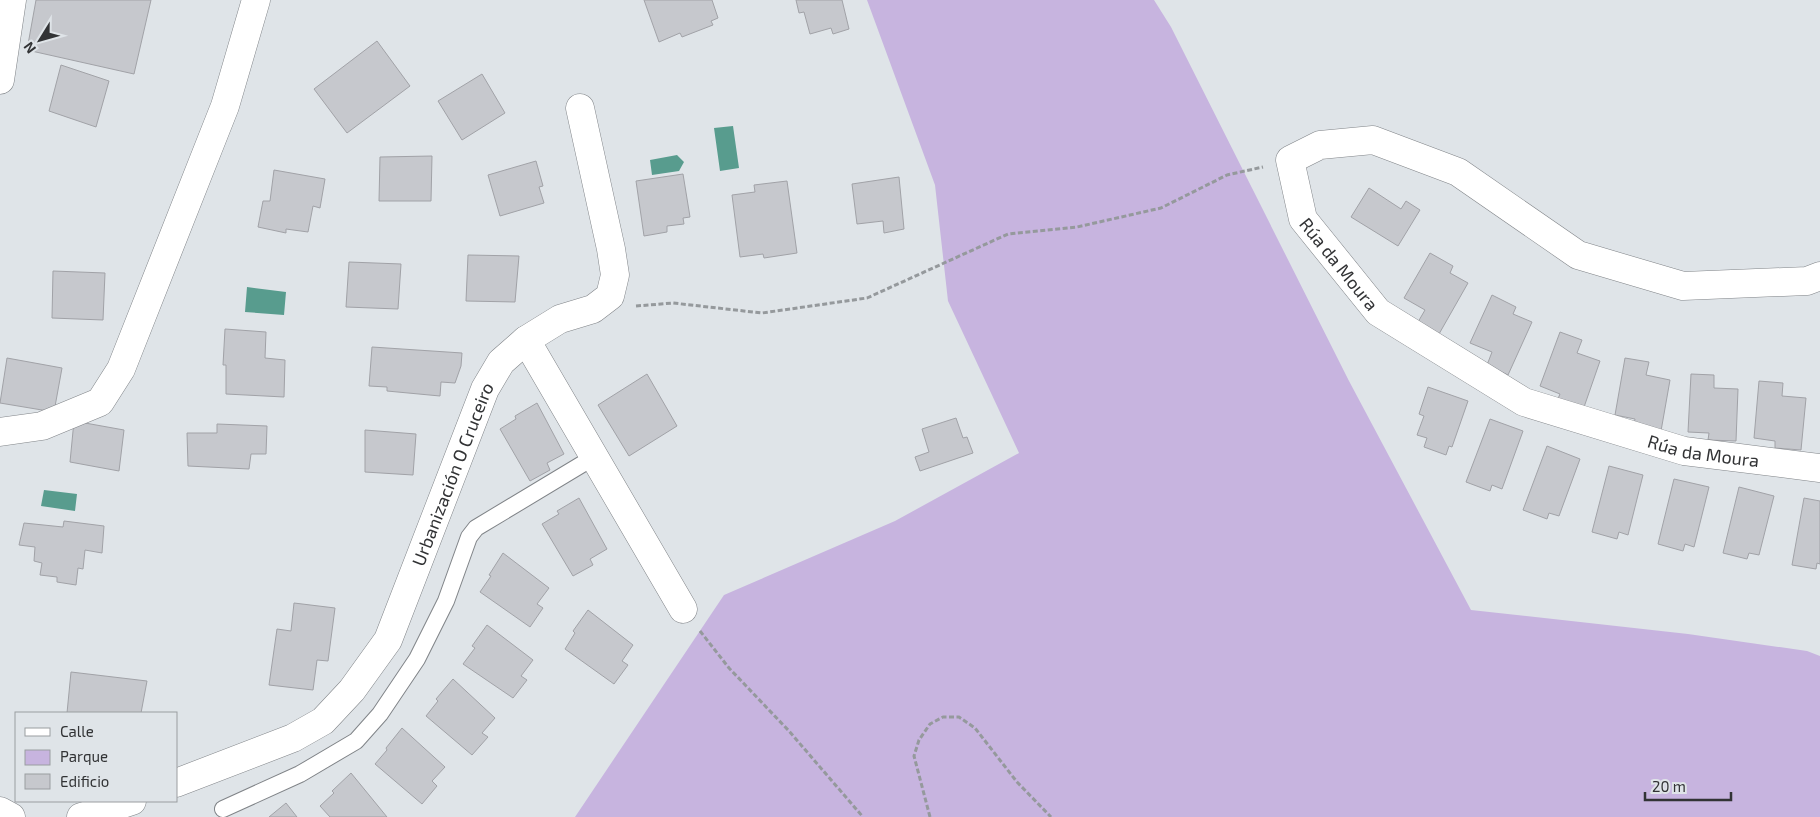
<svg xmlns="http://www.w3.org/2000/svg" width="1820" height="817" font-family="'Exo 2',sans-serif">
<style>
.green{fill:#c7b4df}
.water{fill:#589c8e}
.building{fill:#c6c8cd;stroke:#a1a2a7}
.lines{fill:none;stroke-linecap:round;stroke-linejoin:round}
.lane-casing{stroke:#808488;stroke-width:18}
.street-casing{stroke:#808488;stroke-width:29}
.path{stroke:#95999c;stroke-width:3;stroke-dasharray:5 2.5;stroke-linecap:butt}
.lane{stroke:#fff;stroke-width:16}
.street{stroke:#fff;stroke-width:28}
.labels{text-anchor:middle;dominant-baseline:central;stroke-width:4;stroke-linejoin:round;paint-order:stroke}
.street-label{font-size:18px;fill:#323335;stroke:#dfe4e8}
</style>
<rect width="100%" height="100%" fill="#dfe4e8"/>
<path class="green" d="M867,0H1154L1171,27L1349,381L1471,610L1688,634L1807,651L1820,656V817H575L724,595L895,521L1019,453L948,301L935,185Z"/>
<path class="water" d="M733,126L739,168L720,171L714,128Z
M677,155L684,162L679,171L652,175L650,160Z
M247,287L286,292L284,315L245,312Z
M44,490L77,494L75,511L41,506Z"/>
<path class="building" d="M36,0H151L134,74L27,50Z
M644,0H712L718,18L711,21L713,25L682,37L680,33L659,42Z
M796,0H842L849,29L833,34L831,28L810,34L804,12L799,13Z
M377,41L410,86L347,133L314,89Z
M61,65L109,81L96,127L49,111Z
M482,74L505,113L462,140L438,101Z
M432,156L431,201H379L380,157Z
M536,161L543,186L539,187L544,203L500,216L488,175Z
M274,170L325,179L320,208L313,206L308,232L286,229V233L258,227L263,201H270Z
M683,174L690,217L683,218L684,224L667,226V232L644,236L636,181Z
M899,177L904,229L884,233L883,221L857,224L852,184Z
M787,181L797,253L764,258L763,254L740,257L732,195L755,192L754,185Z
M1369,188L1401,209L1406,201L1420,210L1398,246L1351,217Z
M1430,253L1453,266L1450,273L1468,283L1439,334L1418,322L1425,310L1404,298Z
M468,255L519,256L515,302L466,301Z
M349,262L401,264L398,309L346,307Z
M53,271L105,273L103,320L52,318Z
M1492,295L1516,307L1513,314L1532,322L1508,375L1487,365L1492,352L1470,343Z
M225,329L266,332L265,358L285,360L284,397L226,394V365H223Z
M1560,332L1582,340L1577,353L1600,361L1583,410L1557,401L1560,394L1540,386Z
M372,347L462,353L461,366L455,383L441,382L440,396L387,391V387L369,386Z
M7,358L62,368L54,412L0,403Z
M1625,358L1649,362L1646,375L1670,380L1661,431L1634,426L1635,419L1615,415Z
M647,374L677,426L629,456L598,405Z
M1691,374L1714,375V388L1738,389L1736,441L1708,440L1709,433L1688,432Z
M1759,381L1783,383L1782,396L1806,398L1801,450L1775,448V441L1754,438Z
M1428,387L1468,401L1452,447L1449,446L1446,455L1424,447L1427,438L1417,435L1424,416L1419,414Z
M537,403L564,454L547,463L550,470L530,481L500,429L516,419L515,416Z
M956,418L963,438L967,437L973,453L920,471L915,457L929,452L922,429Z
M1490,419L1523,431L1502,489L1492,485L1490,491L1466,482Z
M74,421L124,430L119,471L70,462Z
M217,424L267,426L266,454H251L249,469L188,466L187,433H217Z
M365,430L416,434L413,475L365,472Z
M1547,446L1580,459L1559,516L1549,513L1547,519L1523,510Z
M1609,466L1643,475L1628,535L1619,532L1617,539L1592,532Z
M1674,479L1709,487L1694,547L1685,544L1683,551L1658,544Z
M1739,487L1774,496L1759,555L1749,553L1747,559L1723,553Z
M579,498L607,549L590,559L593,565L573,576L542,524L559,514L557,511Z
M1804,498L1820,501V564L1817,563L1816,569L1792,565Z
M64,521L104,526L102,553L85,550L83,569L78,568L76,585L57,582V577L40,575L42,563L34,561L35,547L19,545L24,523L63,527Z
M503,553L549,588L537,604L543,608L530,627L480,592L491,576L489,575Z
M294,603L335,608L328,661L317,660L313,690L269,685L277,629L291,631Z
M588,610L633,645L622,661L628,665L614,684L565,649L575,633L573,631Z
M487,625L533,660L521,676L527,680L513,698L463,664L475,648L472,646Z
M71,672L147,681L141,713H67Z
M453,679L495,718L482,733L488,737L472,755L426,716L438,701L436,699Z
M402,728L445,767L432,781L437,786L422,804L375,764L387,750L386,748Z
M351,773L387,817H330L320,806L334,793L332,791Z
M286,803L297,817H269Z"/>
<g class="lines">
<g class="lane-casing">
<path id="lane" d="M223,809L300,774L356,741L380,714L417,659L446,601L469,537L476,528L594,457"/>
</g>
<g class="street-casing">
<g id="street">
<path d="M0,80L12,0"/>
<path id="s1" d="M1820,276L1807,281L1683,286L1578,255L1458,172L1373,140L1320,145L1290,160L1303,219L1378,312L1524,402L1684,451L1820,468"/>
<path d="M526,340L683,609"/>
<path d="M0,432L42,426L100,402L121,369L225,106L256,0"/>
<path id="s2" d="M176,783L293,738L323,721L352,690L388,640L485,389L501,362L526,340L560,319L593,309L610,296L615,275L611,249L580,108"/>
<path d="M0,811L11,817"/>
<path d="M81,817L132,801"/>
</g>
</g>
<path class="path" d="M636,306L673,303L762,313L867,298L1008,234L1077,227L1161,208L1227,175L1263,167
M700,631L729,668L789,731L863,817
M930,817L914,756L919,740L930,724L943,717H959L975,728L1017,782L1051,817"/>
<use href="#lane" class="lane"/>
<use href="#street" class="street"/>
</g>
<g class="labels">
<g class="street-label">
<text stroke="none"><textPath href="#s1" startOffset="689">Rúa da Moura</textPath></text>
<text stroke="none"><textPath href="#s1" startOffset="1109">Rúa da Moura</textPath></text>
<text stroke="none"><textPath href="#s2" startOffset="442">Urbanización O Cruceiro</textPath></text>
</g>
</g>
<rect x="15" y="712" width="162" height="90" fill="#dfe4e8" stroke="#9a9da0"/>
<rect x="25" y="728" width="25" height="8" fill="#ffffff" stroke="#9a9da0"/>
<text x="60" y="737" font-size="15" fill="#323335">Calle</text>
<rect x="25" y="750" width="25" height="15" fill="#c7b4df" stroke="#9a9da0"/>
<text x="60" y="762" font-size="15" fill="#323335">Parque</text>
<rect x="25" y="774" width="25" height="15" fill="#c6c8cd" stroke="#9a9da0"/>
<text x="60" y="787" font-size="15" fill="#323335">Edificio</text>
<g transform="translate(40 40) rotate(233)" stroke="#dfe4e8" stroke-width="4" paint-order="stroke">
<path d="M0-4L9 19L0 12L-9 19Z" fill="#323335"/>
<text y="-8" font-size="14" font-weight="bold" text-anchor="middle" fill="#323335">N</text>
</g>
<path d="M1645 792v8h86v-8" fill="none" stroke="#323335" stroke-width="2.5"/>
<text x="1652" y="792" font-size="15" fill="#323335" stroke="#dfe4e8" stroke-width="4" paint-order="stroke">20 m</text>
</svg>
